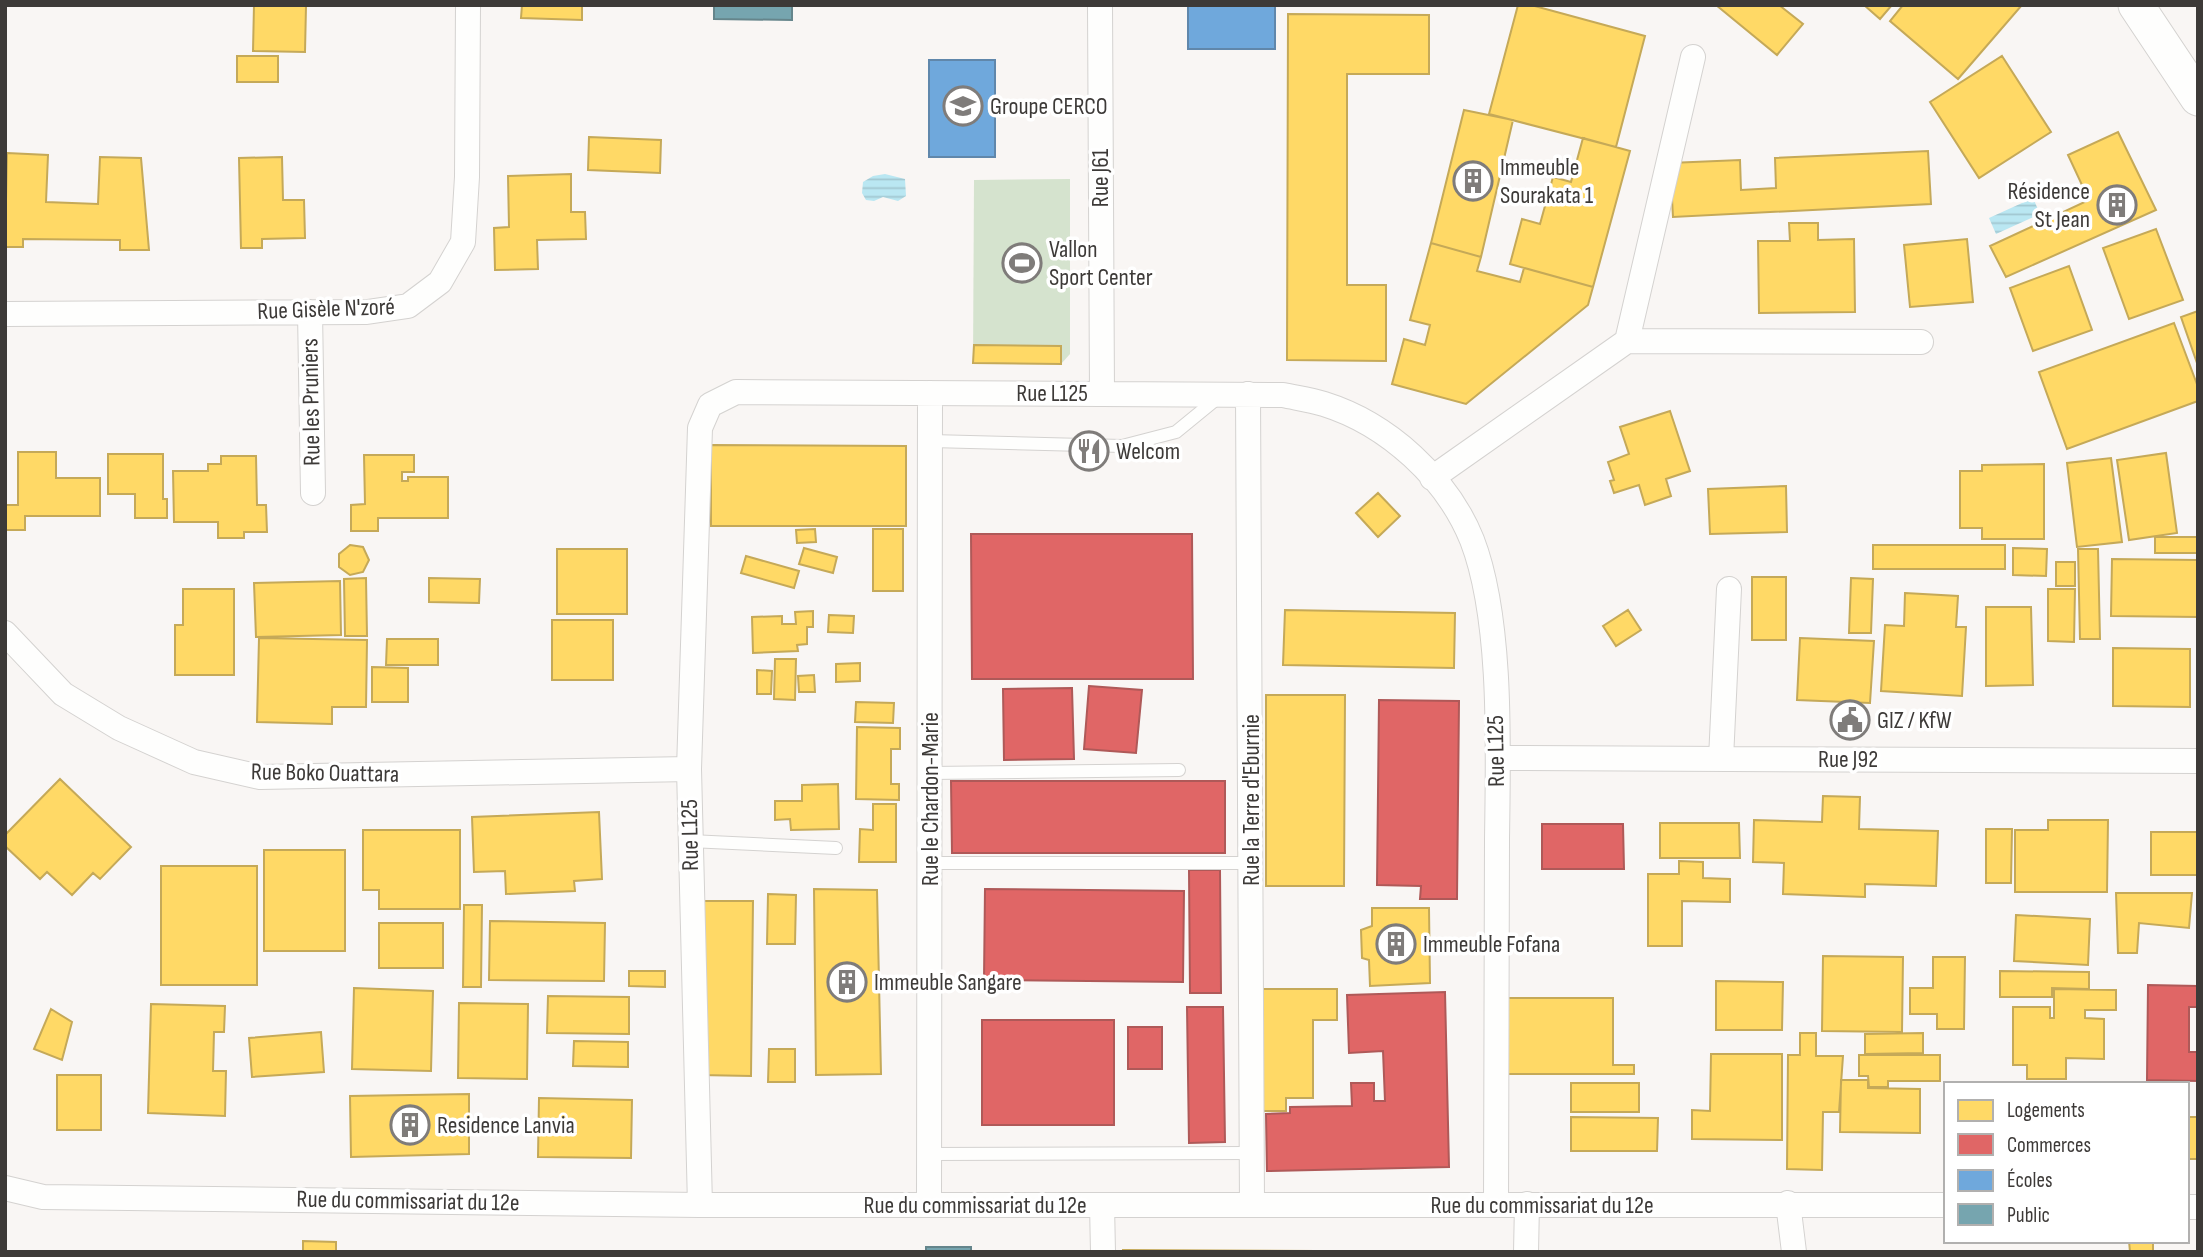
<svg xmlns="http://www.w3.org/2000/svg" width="2203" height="1257" font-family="'Sofia Sans Condensed',sans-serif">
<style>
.pitch{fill:#d5e3ce}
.water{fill:url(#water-rules)}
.homes{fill:#ffd966;stroke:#c5a958;stroke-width:2}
.shops{fill:#e06666;stroke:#af5958;stroke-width:2}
.schools{fill:#6fa8dc;stroke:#6087ab;stroke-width:2}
.public{fill:#76a5af;stroke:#65858b;stroke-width:2}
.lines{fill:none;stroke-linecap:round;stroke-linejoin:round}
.lane-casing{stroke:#d4d2d0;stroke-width:14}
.street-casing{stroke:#d4d2d0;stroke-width:26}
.secondary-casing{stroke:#d4d2d0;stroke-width:37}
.lane{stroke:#fefefd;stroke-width:12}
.street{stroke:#fefefd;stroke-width:24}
.secondary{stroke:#fefefd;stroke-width:35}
.labels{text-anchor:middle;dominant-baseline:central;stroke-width:7;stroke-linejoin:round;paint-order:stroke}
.poi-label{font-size:24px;fill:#3d3a38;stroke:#fff;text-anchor:start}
.street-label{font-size:24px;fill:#3d3a38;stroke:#fff}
</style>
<defs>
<pattern id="water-rules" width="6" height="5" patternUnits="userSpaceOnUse" patternTransform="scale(1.75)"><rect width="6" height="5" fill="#bae7f2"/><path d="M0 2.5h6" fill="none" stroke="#a1c7d0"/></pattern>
</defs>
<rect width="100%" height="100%" fill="#f9f6f4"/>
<path class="pitch" d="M1070,179V354L1061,364L973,363L974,180Z"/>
<path class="water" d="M885,174L905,179L906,196L898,201L883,197L874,201L866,200L862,193L863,182L873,176Z
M2033,198L2040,214L1996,234L1989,218Z"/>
<path class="homes" d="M254,5L306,6L305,52L253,51Z
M522,5H582V20L521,18Z
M1518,5H1531L1645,36L1616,147L1489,114Z
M1716,5H1779L1803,24L1777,55Z
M1864,5H1892L1880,19Z
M1903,5H2022L1958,79L1890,21Z
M1288,14L1429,15V74H1347V285H1386V361L1287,360Z
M237,56H278V82H237Z
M2002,56L2051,132L1979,178L1930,102Z
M1464,110L1513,120L1481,257L1431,243Z
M2118,132L2156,210L2006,277L1990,246L2089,200L2068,155Z
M589,137L661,140L660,173L588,170Z
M1583,138L1630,151L1593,287L1510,264L1522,219L1540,224L1553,177L1571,182Z
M1928,151L1931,204L1673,217L1670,163L1740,160L1741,190L1776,188L1775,158Z
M7,153L48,155L46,202L98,204L100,157L141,158L149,250H120V240L23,239V247H5Z
M282,157L283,200H304L305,238L262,239V248H241L239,158Z
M571,174V212H585L586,239L537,240L538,269L495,270L494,228L509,227L508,176Z
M1789,223H1818V240L1854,239L1855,312L1759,313L1758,241H1790Z
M2156,229L2183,300L2129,319L2103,248Z
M1967,239L1973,302L1910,307L1904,245Z
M1431,243L1481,257L1477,271L1520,282L1524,268L1593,287L1588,305L1466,404L1392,384L1404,339L1425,345L1430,325L1410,320Z
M2069,266L2092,330L2033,351L2010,288Z
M2198,311V366L2181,317Z
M2174,323L2198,387V401L2067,449L2039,372Z
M974,345L1061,346V364L973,363Z
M1670,411L1690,471L1666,479L1671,496L1645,505L1639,485L1614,493L1610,481L1614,480L1608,462L1629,454L1620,427Z
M711,445L906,446V526H711Z
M18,452H56V478H100V516H25V530H6V505H18Z
M2166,453L2177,533L2129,540L2117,460Z
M108,454H163V499H167V518H135V494H108Z
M364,455H414V472H402V481H408V477H448V518H378V531H351V505L365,504Z
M221,456H256L257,505H266L267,532H244V538H218V522H174L173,471H208V464H221Z
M2111,458L2122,542L2077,547L2067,463Z
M2044,464V539H1982V528H1960V471H1982V465Z
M1786,486L1787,532L1710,534L1708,489Z
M1378,493L1400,516L1378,537L1356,513Z
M815,529L816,542L797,543L796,530Z
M873,529H903V591H873Z
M2155,537H2198V553H2155Z
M350,545L363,547L369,560L363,572L350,575L339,567V554Z
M1873,545H2005V569H1873Z
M804,548L837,557L833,573L799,564Z
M2013,548L2047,549L2046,576L2013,575Z
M557,549H627V614H557Z
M2078,549H2098L2100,639H2080Z
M746,556L799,571L794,588L741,573Z
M2112,559L2198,560V617L2111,616Z
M2056,562H2075V586H2056Z
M1752,577H1786V640H1752Z
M366,578L367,636H345L344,579Z
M429,578L480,579L479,603L429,602Z
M1851,578L1873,579L1871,633H1849Z
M340,581L341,635L256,637L254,583Z
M183,589H234V675H175V625H183Z
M2048,589H2075L2074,642L2048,641Z
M1905,593L1958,596L1956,627H1966L1962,696L1881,691L1885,625L1904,626Z
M1986,607H2031L2033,685L1986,686Z
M1285,610L1455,613L1454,668L1283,665Z
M1628,610L1641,630L1616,646L1603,626Z
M813,611V627H807V644L797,645L798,651L753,653L752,617L782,616V624H796L795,612Z
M829,615L854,616L853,633L828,632Z
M552,620H613V680H552Z
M259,638L367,640L366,707H332V724L257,722Z
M1800,638L1874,641L1870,703L1797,700Z
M387,639H438V665H386Z
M2113,648L2190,649V707L2113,706Z
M775,659H796L795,700L774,699Z
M860,663V681L836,682V664Z
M372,667L408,668V702H372Z
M757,670L772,671L771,694H757Z
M814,675L815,692H799L798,676Z
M1266,695H1345L1344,886H1266Z
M856,702L894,703L893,723L855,722Z
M857,727L900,728V749H891V784H899V800L856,799Z
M60,779L131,847L100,879L93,873L72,895L47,872L40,879L5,846V835Z
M838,784L839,829L791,830L790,819L775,820V801H802V785Z
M1823,796L1860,797L1859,829L1938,831L1936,886L1865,884V897L1783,894L1784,863L1753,862L1754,820L1822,822Z
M873,804H896V862H859L860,829L873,830Z
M599,812L602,879L574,881L575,891L506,894L505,871L474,872L472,817Z
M2048,820H2108L2107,892H2015V830H2048Z
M1660,823H1739L1740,858H1660Z
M1986,829H2012L2011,883H1986Z
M363,830H460V909H379V890H363Z
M2151,832H2198V875H2151Z
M264,850H345V951H264Z
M1679,861L1703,862V878L1730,879V902L1682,901V946H1648V874H1679Z
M161,866H257V985H161Z
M814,889L877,890L881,1074L816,1075Z
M2116,893H2192L2189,928L2139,923L2137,953H2118Z
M768,894L796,895L795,944H767Z
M702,901H753L751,1076L700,1075Z
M464,905H482L481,987H463Z
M1372,908H1429L1430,983L1370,986L1369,960L1362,958L1361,930L1372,926Z
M2016,915L2090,919L2088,965L2014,961Z
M490,921L605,923L604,981L489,980Z
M379,923H443V968H379Z
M1823,956L1903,957L1902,1032L1822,1031Z
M1933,957H1965L1964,1029H1937V1014H1910V988H1933Z
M629,971H665V987L629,986Z
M2000,971L2089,972V989L2052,988V997H2000Z
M1716,981L1783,982L1782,1030H1716Z
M354,988L433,991L431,1071L352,1069Z
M1260,989H1337V1020H1313V1098H1286V1111H1260Z
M2054,989L2116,990V1010H2085V1018L2104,1019V1059L2066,1058V1079H2027V1065H2013V1007H2050V1018H2054Z
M548,996L629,997V1034L547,1033Z
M1508,998H1613V1065H1634V1074H1508Z
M459,1003L528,1004L527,1079L458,1078Z
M151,1004L225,1006L224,1032H214L213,1071H226L225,1116L148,1113Z
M51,1009L72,1022L62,1060L34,1049Z
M321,1032L324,1072L252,1077L249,1038Z
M1800,1033H1816V1056H1843L1839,1112H1823L1822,1170L1787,1169L1788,1055H1800Z
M1923,1033V1053L1865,1054V1034Z
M574,1041L628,1042V1067L573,1066Z
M769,1049H795V1082H768Z
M1711,1054H1782V1140L1692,1139V1110L1710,1111Z
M1859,1055H1940V1081H1888V1087H1869L1868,1076H1859Z
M57,1075H101V1130H57Z
M1841,1080H1868V1088L1920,1089V1133L1840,1132Z
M1571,1083H1639V1112H1571Z
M469,1094V1154L351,1157L350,1096Z
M539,1098L632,1100L631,1158L538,1157Z
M1571,1117L1658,1118L1657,1151H1571Z
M2187,1117H2198V1159H2187Z
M303,1241L336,1242V1252H303Z
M2129,1241H2153V1252H2130Z
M1123,1250L1316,1251V1252H1123Z"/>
<path class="shops" d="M971,534H1192L1193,679H972Z
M1089,686L1142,690L1136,753L1084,749Z
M1072,688L1074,759L1004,760L1003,689Z
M1379,700L1459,701L1457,899H1420L1421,886L1377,885Z
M951,781H1225V853H952Z
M1542,824H1623L1624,869H1542Z
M1189,870H1220L1221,993H1190Z
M985,889L1184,891L1183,982L984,980Z
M2148,985L2198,986V1007H2189V1052H2198V1081L2147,1080Z
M1445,992L1449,1167L1267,1171L1266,1114L1290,1113V1107L1352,1106L1351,1083H1374V1101H1385L1383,1051L1349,1053L1347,995Z
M1187,1007H1223L1225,1142L1189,1143Z
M982,1020H1114V1125H982Z
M1128,1027H1162V1069H1128Z"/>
<path class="schools" d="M1188,5H1275V49H1188Z
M929,60H995V157H929Z"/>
<path class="public" d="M714,5H792V20L714,19Z
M926,1247H971V1252H926Z"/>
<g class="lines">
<g class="lane-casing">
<path id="lane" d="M931,441L1122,446L1176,432L1220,396
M930,773L1179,770
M690,841L836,848
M929,863H1251
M929,1154L1252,1153"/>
</g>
<g class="street-casing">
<path id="street" d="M1100,5L1102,393
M310,312L313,493
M5,314L367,312L408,306L440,282L463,242L467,177L468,5
M1627,341L1693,57
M1248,394L1252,1205
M1432,478L1627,341L1921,342
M5,633L63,694L119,728L194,762L260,777L689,769
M1498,758L2198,761
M1721,759L1729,589
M5,1188L43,1197L700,1205H1946
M1788,1203L1794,1252
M929,1204L930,393
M700,1205L689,769L700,428L710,405L736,392L1283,395C1297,398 1311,400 1324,404C1388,424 1447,478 1472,540C1503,620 1498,753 1497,840C1497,962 1497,1084 1496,1205
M1102,1205L1103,1252
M2187,1207H2198
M1526,1252L1527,1204"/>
</g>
<g class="secondary-casing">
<path id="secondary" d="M2136,5L2198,98"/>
</g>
<use href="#lane" class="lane"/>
<use href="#street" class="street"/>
<use href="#secondary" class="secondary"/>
</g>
<defs>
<g id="school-ring" transform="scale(2.0125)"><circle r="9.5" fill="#fff" stroke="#7f7c7a" stroke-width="1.5"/><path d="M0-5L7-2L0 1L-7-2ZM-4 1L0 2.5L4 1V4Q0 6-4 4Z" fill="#7f7c7a"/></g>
<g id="building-ring" transform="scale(2.0125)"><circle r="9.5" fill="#fff" stroke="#7f7c7a" stroke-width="1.5"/><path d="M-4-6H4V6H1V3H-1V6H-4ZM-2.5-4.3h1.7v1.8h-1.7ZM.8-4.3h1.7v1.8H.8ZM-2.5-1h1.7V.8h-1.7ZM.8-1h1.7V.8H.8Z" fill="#7f7c7a"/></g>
<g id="stadium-ring" transform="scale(2.0125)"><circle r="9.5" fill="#fff" stroke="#7f7c7a" stroke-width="1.5"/><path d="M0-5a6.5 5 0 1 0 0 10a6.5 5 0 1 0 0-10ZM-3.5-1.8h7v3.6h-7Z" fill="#7f7c7a"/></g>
<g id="restaurant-ring" transform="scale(2.0125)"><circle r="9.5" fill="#fff" stroke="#7f7c7a" stroke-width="1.5"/><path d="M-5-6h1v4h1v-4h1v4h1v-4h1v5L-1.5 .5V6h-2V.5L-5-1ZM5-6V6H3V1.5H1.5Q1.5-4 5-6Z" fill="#7f7c7a"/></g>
<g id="civic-ring" transform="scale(2.0125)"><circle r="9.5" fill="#fff" stroke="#7f7c7a" stroke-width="1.5"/><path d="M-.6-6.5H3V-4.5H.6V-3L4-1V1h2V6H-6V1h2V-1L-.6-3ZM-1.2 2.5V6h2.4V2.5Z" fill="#7f7c7a"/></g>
</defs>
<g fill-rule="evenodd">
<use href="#school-ring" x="963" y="106"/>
<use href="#building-ring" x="1473" y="181"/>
<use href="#building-ring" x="2117" y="205"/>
<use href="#stadium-ring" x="1022" y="263"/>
<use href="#restaurant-ring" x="1089" y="451"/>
<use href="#civic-ring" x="1850" y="720"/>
<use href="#building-ring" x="1396" y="944"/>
<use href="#building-ring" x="847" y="982"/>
<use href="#building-ring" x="410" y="1125"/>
</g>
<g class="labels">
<g class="poi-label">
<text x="990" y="106">Groupe CERCO</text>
<text x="1500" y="167">Immeuble<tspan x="1500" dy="28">Sourakata 1</tspan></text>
<text x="2090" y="191" text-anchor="end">Résidence<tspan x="2090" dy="28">St Jean</tspan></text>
<text x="1049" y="249">Vallon<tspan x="1049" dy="28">Sport Center</tspan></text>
<text x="1116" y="451">Welcom</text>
<text x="1877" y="720">GIZ / KfW</text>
<text x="1423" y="944">Immeuble Fofana</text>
<text x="874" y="982">Immeuble Sangare</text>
<text x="437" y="1125">Residence Lanvia</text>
</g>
<g class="street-label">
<text transform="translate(1100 178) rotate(-90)">Rue J61</text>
<text transform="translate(326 309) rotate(-2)">Rue Gisèle N'zoré</text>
<text x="1052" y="393">Rue L125</text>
<text transform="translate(311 402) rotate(-91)">Rue les Pruniers</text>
<text transform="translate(1496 751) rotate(-91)">Rue L125</text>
<text x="1848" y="759">Rue J92</text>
<text transform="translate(325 773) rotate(1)">Rue Boko Ouattara</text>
<text transform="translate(930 799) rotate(-90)">Rue le Chardon-Marie</text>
<text transform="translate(1251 800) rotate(-90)">Rue la Terre d'Eburnie</text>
<text transform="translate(690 835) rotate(-91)">Rue L125</text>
<text transform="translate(408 1201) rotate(1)">Rue du commissariat du 12e</text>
<text x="975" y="1205">Rue du commissariat du 12e</text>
<text x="1542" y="1205">Rue du commissariat du 12e</text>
</g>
</g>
<rect width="2203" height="1257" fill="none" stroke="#3d3a38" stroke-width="14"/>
<rect x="1944" y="1082" width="245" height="161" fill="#ffffff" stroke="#b1b0af" stroke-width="2"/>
<rect x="1958" y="1100" width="35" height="21" fill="#ffd966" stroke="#b1b0af" stroke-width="2"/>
<text x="2007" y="1117" font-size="21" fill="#3d3a38">Logements</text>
<rect x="1958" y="1134" width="35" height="21" fill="#e06666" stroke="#b1b0af" stroke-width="2"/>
<text x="2007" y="1152" font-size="21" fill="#3d3a38">Commerces</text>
<rect x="1958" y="1170" width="35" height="21" fill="#6fa8dc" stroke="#b1b0af" stroke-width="2"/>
<text x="2007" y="1187" font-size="21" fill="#3d3a38">Écoles</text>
<rect x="1958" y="1204" width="35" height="21" fill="#76a5af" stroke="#b1b0af" stroke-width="2"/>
<text x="2007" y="1222" font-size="21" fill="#3d3a38">Public</text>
</svg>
